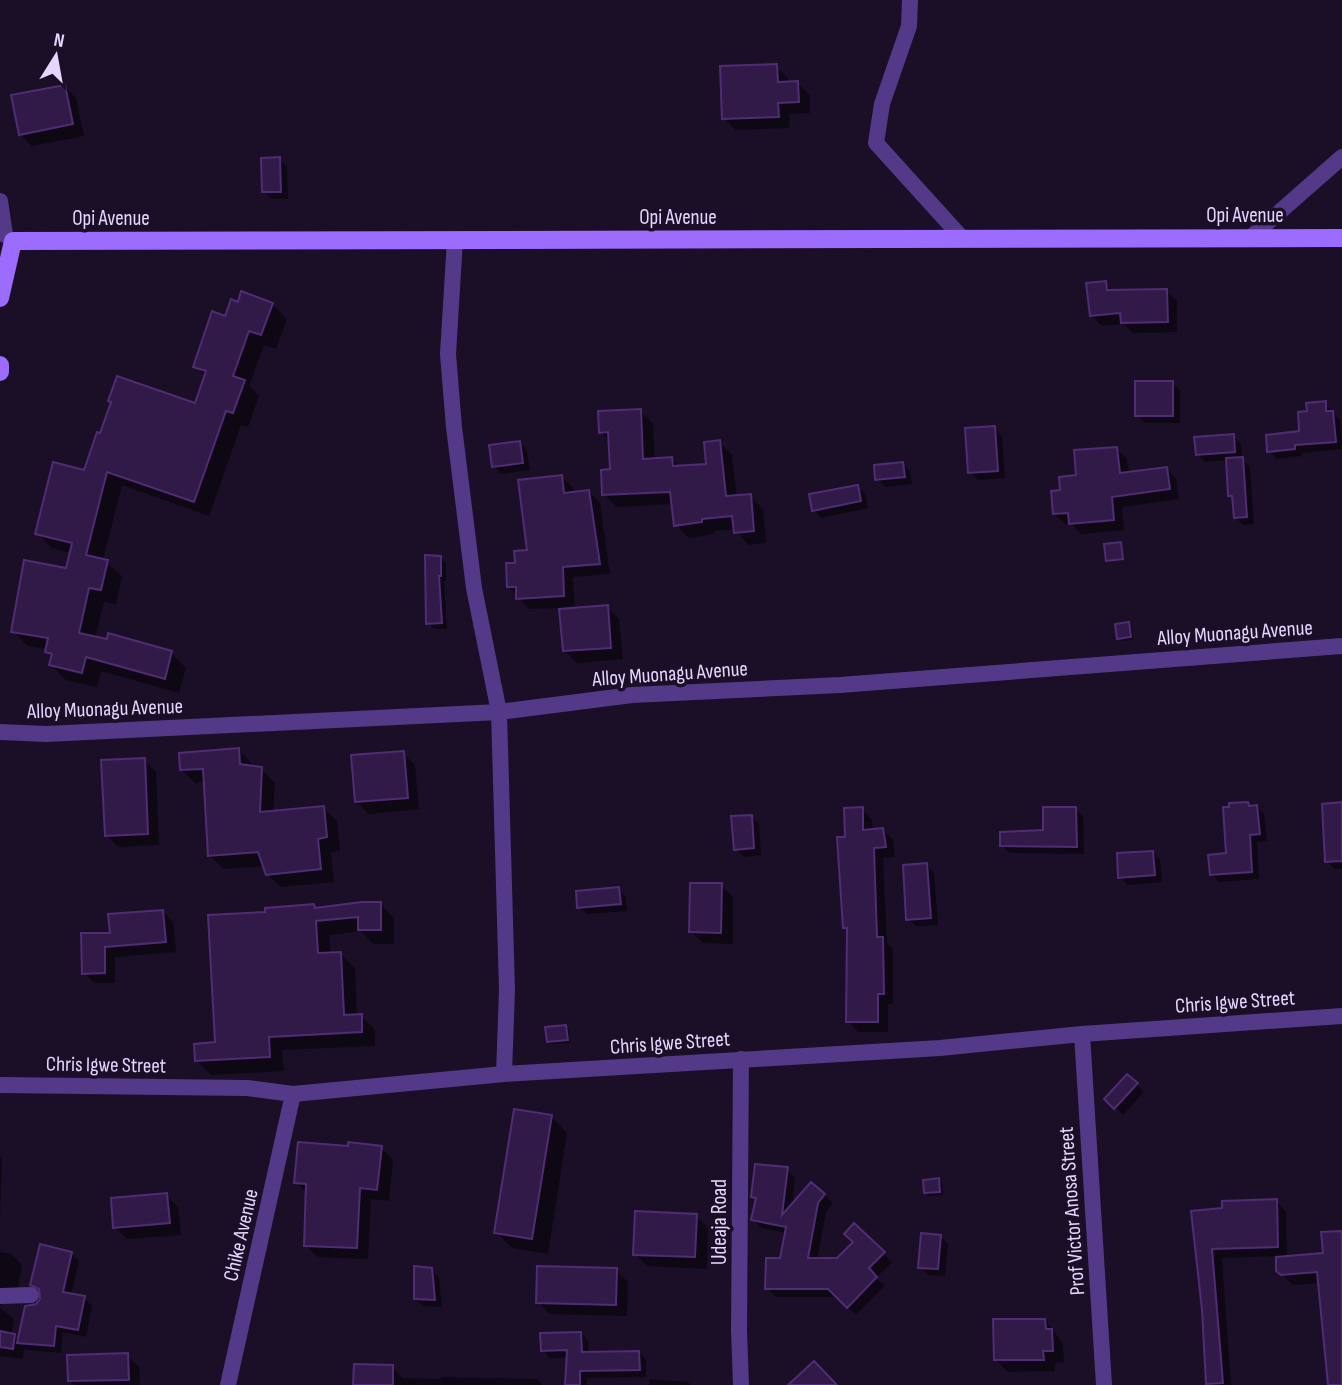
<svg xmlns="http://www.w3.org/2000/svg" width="1342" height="1385" font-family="'Sofia Sans Condensed',sans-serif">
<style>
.shadow{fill:#0007}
.building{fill:#321a48;stroke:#502c75;stroke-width:2}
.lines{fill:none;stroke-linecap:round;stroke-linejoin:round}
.street{stroke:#533987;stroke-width:16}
.secondary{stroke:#9c6cff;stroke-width:18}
.labels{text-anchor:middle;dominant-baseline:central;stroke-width:7;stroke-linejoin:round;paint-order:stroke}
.street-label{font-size:21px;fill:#e6d5ff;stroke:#1a0f27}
</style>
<rect width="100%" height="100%" fill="#1a0f27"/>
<path class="shadow" d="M776,66L788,78V83H798L810,95V113L789,114L790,128L736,130L724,118Z
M64,86L76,98L84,136L32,146L20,134Z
M279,159L287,167L288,199H272L264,192Z
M1105,283L1114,292L1166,291L1177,301V332L1133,333L1124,324L1102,326L1091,315Z
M239,304H272L287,319L276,349L264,345L249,386L259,396L248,427L241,425L209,516L122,485L103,560L122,576L116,604L104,602L95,638L171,653L186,668L179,693L101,671L97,687L66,680L51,665L53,658L47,652V649L28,646L13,631L67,570L71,553L52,548L37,533L85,472L101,435L112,404L110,401L196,405L206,377L195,366L226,318Z
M1172,383L1180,390V423H1145L1137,415Z
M1325,403L1340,420L1342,449L1302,453V456L1277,459L1269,451L1301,433L1309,413Z
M640,411L653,424L655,460L672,459L680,468L708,465L719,442L732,455L737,497L750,496L763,509L766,543L748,545L735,529L714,531V534L689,538L676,525L673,504L617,507L604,494L612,471L610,442L601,432Z
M994,428L1002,436L1005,478L978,480L970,472Z
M1233,436L1241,444L1242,459L1250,467L1254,524L1243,525L1235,517L1234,499L1230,495L1228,460L1205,462L1197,454Z
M520,443L527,451L530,470L501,474L494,466Z
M1117,449L1127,459L1129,473L1166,468L1176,479L1179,499L1122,507L1124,530L1081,534L1071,523L1065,524L1054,514L1062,492Z
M902,464L910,471L912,484L885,487L877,479Z
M562,477L573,488V493L589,492L600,503L610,574L573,577L575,609L607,607L619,619L623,659L577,663L565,651L561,608L529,609L509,587L516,565L529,552Z
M857,487L865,494L868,508L821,518L814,510Z
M441,558L446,564V581H444L447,629H434L428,623Z
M1128,624L1132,627L1133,640L1122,641L1118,638Z
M239,750L252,764V768L261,769L275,783L273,813L323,808L337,821L340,851L331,852L334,882L281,887L267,874L265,866L223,869L210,855L205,782L195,783L182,770Z
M403,753L415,765L419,809L369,814L357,802Z
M144,760L156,772L159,845L118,847L106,835Z
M1248,803L1251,807H1257L1264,814L1267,841L1257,842L1259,879L1219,882L1211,874L1228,855Z
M1342,804V869H1335L1327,862Z
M862,809L872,820L873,831L883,830L893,840L895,857L883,858L887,943L893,949V1004H888V1032H858L848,1021L849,931L845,928L847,839Z
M1075,809L1083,816L1084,854L1010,853L1002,846L1045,832Z
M751,816L759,824L761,855L744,857L736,849Z
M1153,852L1160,860L1162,882L1128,885L1120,877Z
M927,865L934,873L938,925L916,926L908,919Z
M721,885L733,897V944L703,943L691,931Z
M618,889L626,897L627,911L587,914L579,907Z
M380,904L394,918V944H373L361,931L329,935L331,954H341L355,968L357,1016H361L375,1030V1046L282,1050L284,1071L211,1075L197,1061L217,1044L267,914L314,906L317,909Z
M163,911L173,922L176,952L115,957V983H94L84,973L112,935Z
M565,1027L569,1030L570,1043L552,1044L549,1041Z
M1127,1076L1144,1092L1123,1115L1107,1099Z
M551,1116L567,1133L548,1254L512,1248L496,1232Z
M381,1148L393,1160L389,1201L371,1199L368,1259L318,1257L305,1245L308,1194L296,1182Z
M0,1156L2,1158L0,1219Z
M787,1169L795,1178L792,1207L824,1195L833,1203L826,1212L817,1260H837L855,1243L854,1225L892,1262L876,1278L885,1286L856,1315L839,1297H776L767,1288L782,1260L787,1233L762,1228L753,1220L757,1201L753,1197Z
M939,1180L942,1184L943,1195L929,1196L925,1192Z
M166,1195L178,1207L181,1235L127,1239L115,1227Z
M1276,1201L1286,1211L1287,1258L1324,1254L1342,1233V1227V1385H1330L1319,1283L1293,1285L1278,1271V1256L1222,1258L1231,1385H1209L1193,1213Z
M696,1216L708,1228L707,1269L647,1266L635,1254Z
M940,1236L948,1244L945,1276L928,1275L920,1267Z
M0,1252L11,1254L22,1265L17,1295L6,1297L0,1306Z
M71,1254L79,1261L71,1295L84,1298L92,1306L86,1337L63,1332L61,1353L26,1350L24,1348L23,1359L0,1356V1308L14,1319L11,1335L19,1341L37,1306L42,1300L40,1292L32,1284Z
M431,1269L439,1277L442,1307L423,1306L415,1299Z
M616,1270L628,1282L627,1316L550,1314L538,1302Z
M1045,1320L1063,1343L1064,1362L1055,1363V1371L1008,1372L996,1360Z
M581,1333L588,1341L589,1353L639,1352L646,1360V1377L587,1378V1385H567L568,1357L550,1358L543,1350Z
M127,1355L139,1367L140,1385H74L69,1381Z
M392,1366L402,1378L441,1379V1377L537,1379L543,1385H355Z
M650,1379L688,1382L691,1385H649Z"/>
<path class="building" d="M777,64L778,82L798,81L799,102L778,103L779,117L722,119L720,66Z
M65,85L73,124L19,135L11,95Z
M280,157L281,192H262L261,158Z
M1106,281L1107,290L1167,289L1168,322L1121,323L1120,313L1090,316L1086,283Z
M241,291L273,303L261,335L249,331L233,376L245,380L233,413L226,411L194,502L107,472L86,555L108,560L101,590L89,588L79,633L107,639L108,633L172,651L165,679L86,657L82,673L49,665L52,654L45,652L48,638L11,632L24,560L66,568L72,543L35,534L53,462L84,470L97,432L100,433L111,402L108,401L117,376L195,403L206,371L193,367L212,311L225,316L231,299L238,302Z
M1135,381H1173V416H1135Z
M1326,401V411H1333L1336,442L1295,445V449L1267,452L1266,435L1299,431L1298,412L1307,411L1306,403Z
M641,409L643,459L672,457L673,466L706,464L704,442L720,440L726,496L751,494L754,531L734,533L732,516L702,519V522L674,526L670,492L602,495L601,470L610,469L608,432L599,433L598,411Z
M995,426L998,471L968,473L965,428Z
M1234,434L1235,452L1196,455L1194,437Z
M520,441L523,463L492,467L489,445Z
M1117,447L1120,473L1167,467L1170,489L1112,497L1114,520L1069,524L1068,513L1053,514L1051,491L1060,490L1059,477L1076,475L1074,450Z
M1243,457L1247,517L1234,518L1232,496H1228L1226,458Z
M903,462L905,477L875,480L874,465Z
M562,475L564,493L589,490L600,564L563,567L564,596L516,599V587H507L506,563H515L514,551L527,550L518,480Z
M858,485L861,501L812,511L809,494Z
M1121,542L1123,559L1106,561L1104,544Z
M425,555L441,556V576H439L442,623L426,624Z
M608,605L611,648L563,651L559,609Z
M1129,622L1131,637L1117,639L1115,624Z
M239,748L240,764L262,767L260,812L324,806L327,837L318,839L321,869L266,875L258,852L208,856L203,769L180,770L179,753Z
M404,751L408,798L355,802L351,755Z
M145,758L148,834L105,836L101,760Z
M1248,802L1249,806L1257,805L1260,834L1250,835L1252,872L1210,875L1208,855L1226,853L1223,807H1229V803Z
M1342,802V861L1325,862L1322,804Z
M863,807V830L883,828L886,847L874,848L877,937H883L884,994H878V1022H846L847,928H843L837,837H845L844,808Z
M1043,807H1076L1077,847L1000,846V832L1043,830Z
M752,815L754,848L734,850L731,816Z
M1153,851L1155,875L1118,878L1117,853Z
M927,863L931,918L906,920L903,865Z
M690,883H722L721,933L689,932Z
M619,887L621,904L577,908L576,891Z
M362,902H381V930H358V917L316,921L318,953L341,952L344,1015L362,1014V1032L269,1037L270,1057L195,1061L194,1044L215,1042L208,915L265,912V908L314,904L315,908Z
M163,910L166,942L105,947V973L82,974L81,933H110L108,914Z
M566,1025L568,1040L547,1042L545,1027Z
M1127,1074L1138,1083L1114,1109L1104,1099Z
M514,1109L552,1115L532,1239L494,1233Z
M298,1142L348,1146V1142L382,1146L377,1190L360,1188L357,1248L304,1246L306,1184L294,1183Z
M755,1164L788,1167L782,1215L811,1182L825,1194L818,1203L808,1258H837L853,1242L844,1234L854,1223L885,1252L869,1268L877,1277L847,1308L828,1289H765L766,1258H780L786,1227L751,1220L756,1198L751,1197Z
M939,1178L940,1192L924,1193L923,1180Z
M167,1193L170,1223L113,1228L111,1198Z
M1277,1199L1278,1247L1212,1249L1223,1383L1206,1384L1202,1310L1191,1211L1222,1208V1201Z
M635,1211L697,1214L695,1257L633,1255Z
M1342,1231V1385H1328L1317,1272L1281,1275L1276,1271V1257L1323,1253L1321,1232Z
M921,1233L941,1235L938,1269L918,1268Z
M40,1244L72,1252L63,1292L85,1296L78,1330L56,1326L54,1346L17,1343L25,1306L36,1304L40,1299L39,1289L30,1285Z
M414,1266L432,1268L435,1300L414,1299Z
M537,1266L617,1268L616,1305L536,1303Z
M993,1319H1045L1046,1329H1052L1053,1351H1043L1044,1360H994Z
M0,1331L15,1334L13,1349L0,1347Z
M581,1332L582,1352L639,1351L640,1370L580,1371V1385H565L567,1350L541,1351L540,1333Z
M128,1353L129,1380L68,1381L67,1355Z
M814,1361L837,1385H788Z
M354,1364L393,1365V1385H353Z"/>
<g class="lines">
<path class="street" d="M910,0L909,26L882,104L876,143L963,239
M0,201L5,235
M1250,238L1342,157
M455,240L448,354L454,427L474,588L499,712L507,990L504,1074
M0,732L46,734L499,712L632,695L840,685L1342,646
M1082,1034L1104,1385
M0,1085L247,1088L293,1094L504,1074L940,1048L1082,1034L1342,1016
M0,1296L31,1295
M228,1385L293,1094
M741,1385L739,1330L741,1059"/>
<path class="secondary" d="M0,298L13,241L1342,238
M0,365V372"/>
</g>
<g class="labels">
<g class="street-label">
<text x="1245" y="215">Opi Avenue</text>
<text x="678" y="217">Opi Avenue</text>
<text x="111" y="218">Opi Avenue</text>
<text transform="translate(1235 633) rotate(-4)">Alloy Muonagu Avenue</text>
<text transform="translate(670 674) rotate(-4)">Alloy Muonagu Avenue</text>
<text transform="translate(105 709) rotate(-2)">Alloy Muonagu Avenue</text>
<text transform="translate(1235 1002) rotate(-4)">Chris Igwe Street</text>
<text transform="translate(670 1043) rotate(-4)">Chris Igwe Street</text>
<text transform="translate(106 1065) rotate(1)">Chris Igwe Street</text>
<text transform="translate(1072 1211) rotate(-94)">Prof Victor Anosa Street</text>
<text transform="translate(719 1222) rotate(-90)">Udeaja Road</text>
<text transform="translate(241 1235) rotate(-77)">Chike Avenue</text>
</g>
</g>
<g transform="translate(56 56) rotate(11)" stroke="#1a0f27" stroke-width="5" paint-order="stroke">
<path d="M0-5L12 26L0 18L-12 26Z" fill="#e6d5ff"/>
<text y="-10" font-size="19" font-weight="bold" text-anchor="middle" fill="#e6d5ff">N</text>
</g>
</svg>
